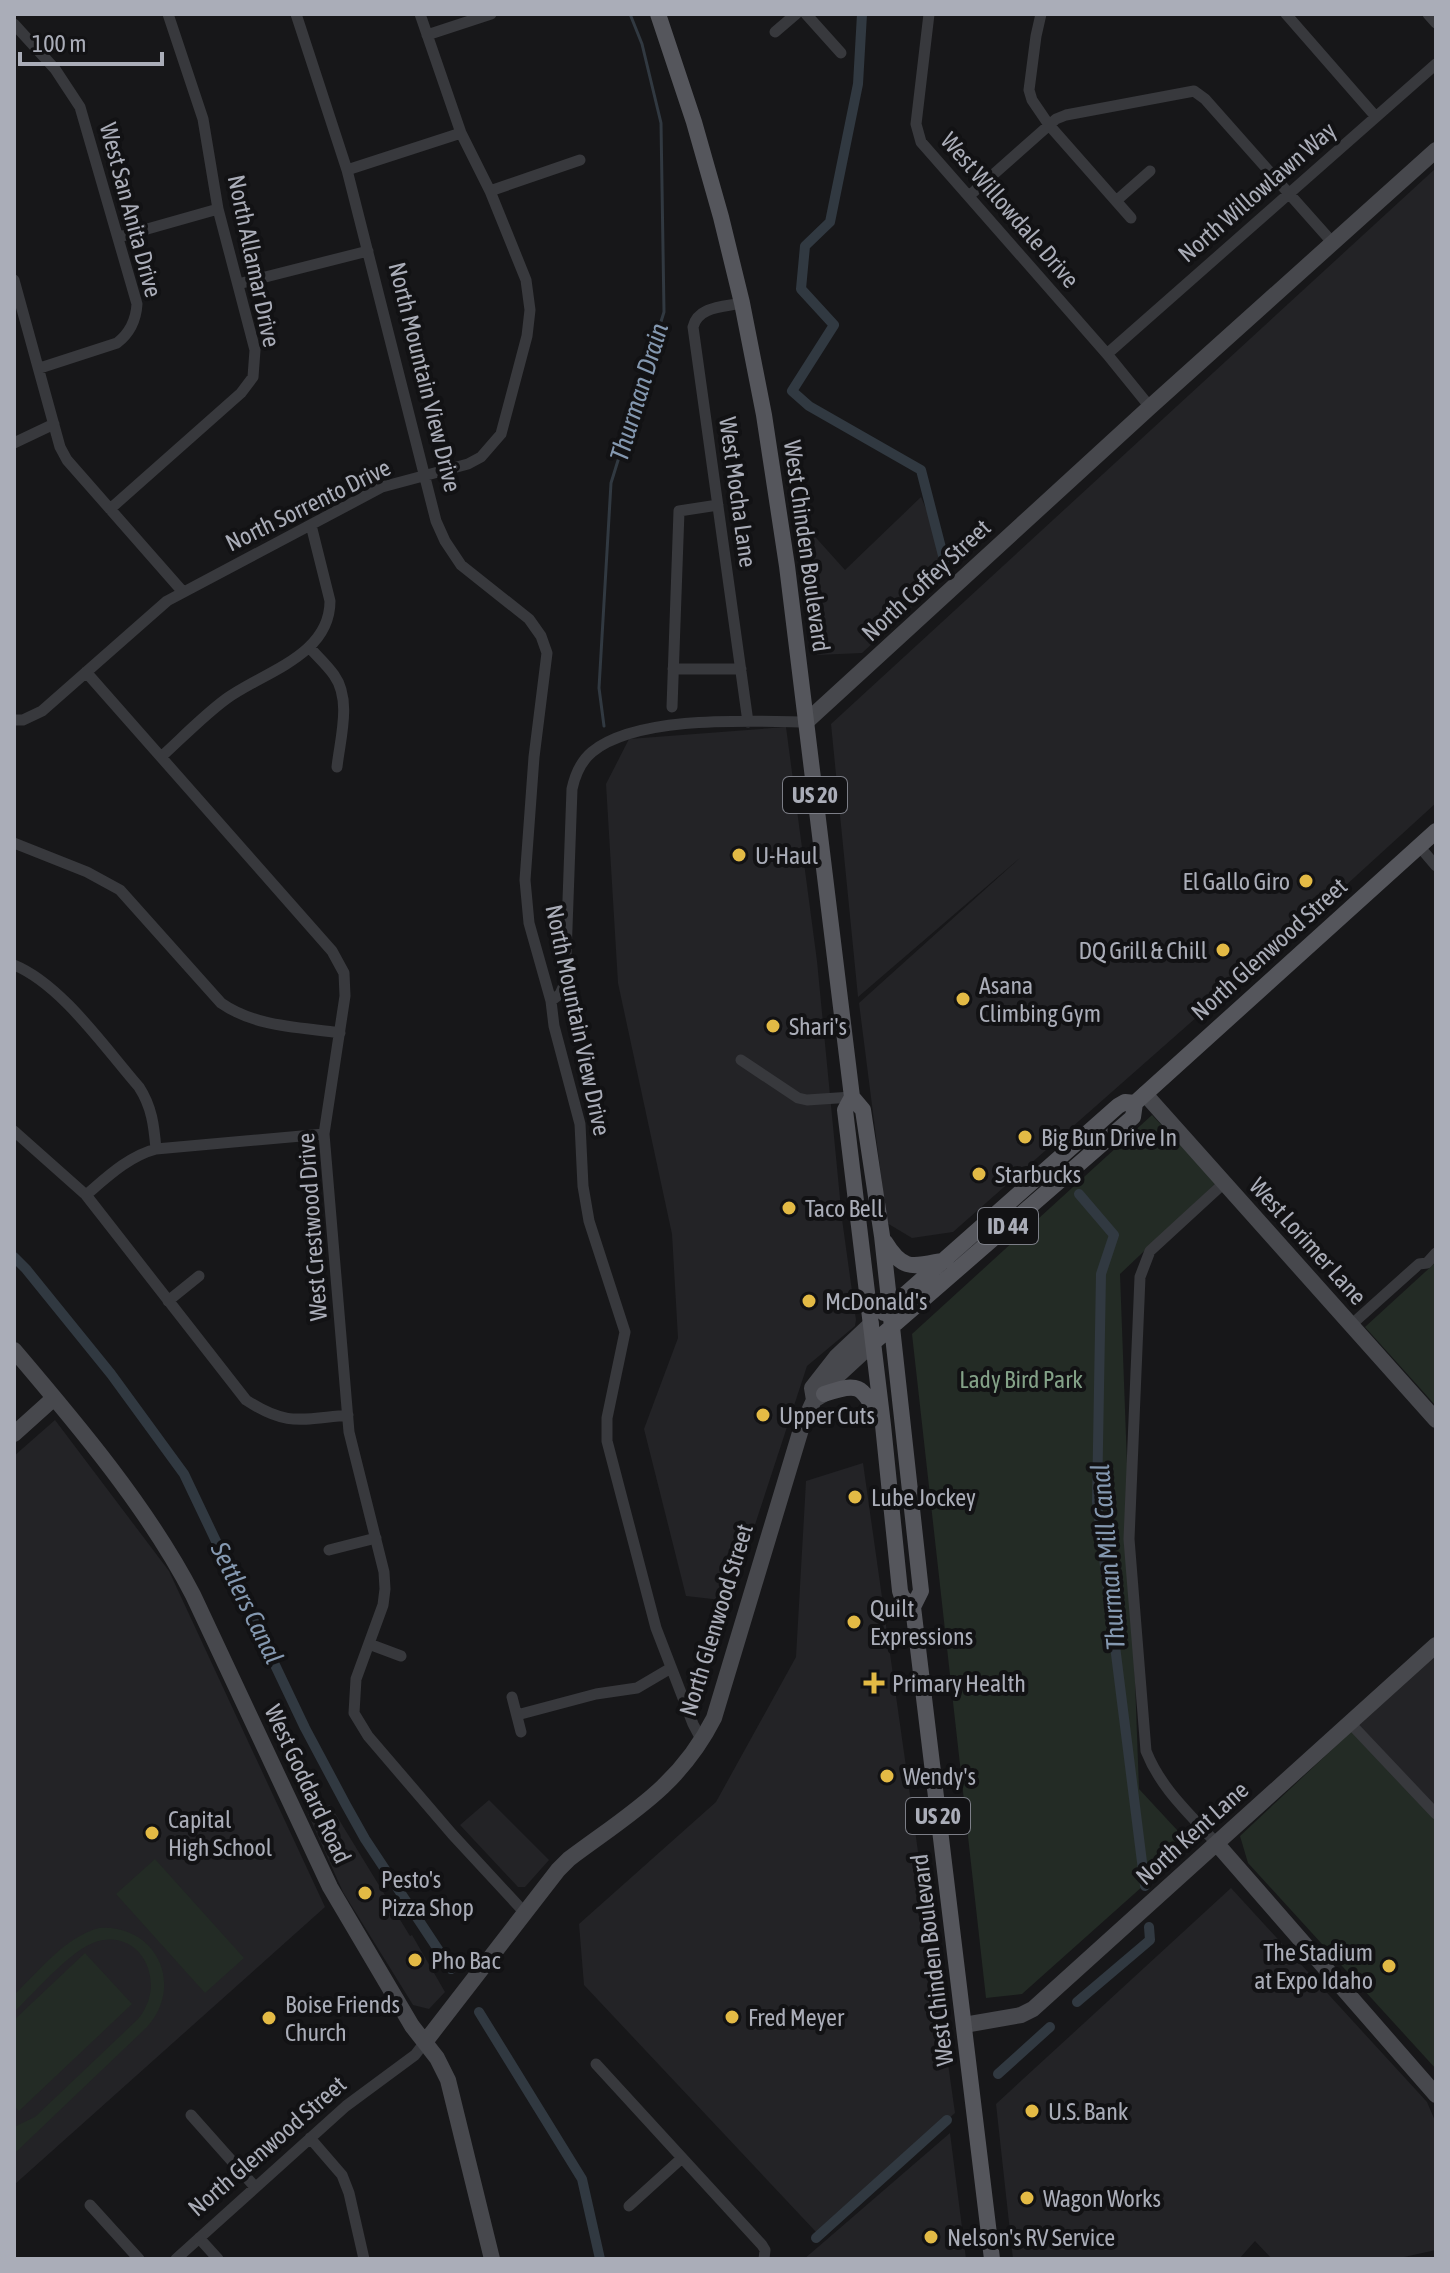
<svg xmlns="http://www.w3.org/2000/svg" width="1450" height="2273" font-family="'Asap Condensed',sans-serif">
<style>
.built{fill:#232326}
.green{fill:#232b25}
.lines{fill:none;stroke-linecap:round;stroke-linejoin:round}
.stream{stroke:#313941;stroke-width:3}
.canal{stroke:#313941;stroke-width:10}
.street{stroke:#38393d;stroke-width:11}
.secondary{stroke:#47484d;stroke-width:16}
.primary{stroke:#55565c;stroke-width:16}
.poi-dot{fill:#e3ba45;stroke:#121214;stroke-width:3}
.labels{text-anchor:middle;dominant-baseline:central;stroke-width:8;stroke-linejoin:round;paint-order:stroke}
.shield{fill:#121214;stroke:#7c7e87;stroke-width:2}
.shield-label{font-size:22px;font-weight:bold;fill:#aaadb8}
.street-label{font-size:24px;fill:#aaadb8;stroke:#121214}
.poi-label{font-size:24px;fill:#aaadb8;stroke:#121214;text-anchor:start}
.park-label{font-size:24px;fill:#83a187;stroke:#121214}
.water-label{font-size:26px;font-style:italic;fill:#8498b0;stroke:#121214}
</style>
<rect width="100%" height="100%" fill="#171719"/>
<path class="built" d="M1436,168V803L1333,897L953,1232L912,1238L887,1223L859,1003L1021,857L858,997L831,724Z
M921,497L952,570L862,653L817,655L800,520L845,570Z
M786,727L817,961L842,1219L856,1320L855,1326L807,1366L730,1601L686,1596L644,1429L678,1338L672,1234L618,983L606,784L629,739Z
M55,1420L169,1571L325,1907L14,2185V1456Z
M863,1463L955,2113L817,2233L584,1985L579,1924L716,1802L796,1657L806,1481Z
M1436,1655V1810L1357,1726Z
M489,1800L549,1860L525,1887H518L460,1825Z
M330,1805L410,1936L412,1935L445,1992L429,2009L413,2005L343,1892L308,1814Z
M1231,1888L1427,2102L1436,2123V2250L1395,2259H1272L1255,2241L1239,2259H1013L996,2104Z
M950,2133L966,2259H804L825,2241Z"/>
<path class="green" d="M1152,1115L1216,1183L1120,1274L1139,1789L1190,1844L1022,1994L986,1998L912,1334Z
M1436,1262V1406L1365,1327Z
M1355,1728L1436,1812V2069L1248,1863L1240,1836Z
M155,1859L244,1958L205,1993L116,1894Z
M99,1928C156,1924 185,1985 147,2027L14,2154V2127L35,2117L138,2019C169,1983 140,1925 93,1943C69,1952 34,1993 14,2012V1995C39,1971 65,1937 99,1928Z
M85,1953L132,2004L19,2111L14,2106V2020Z"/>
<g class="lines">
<path class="stream" d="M604,726L599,688L611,483L664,312L661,123L642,44L630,14"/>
<path class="canal" d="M862,14L858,84L830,222L805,246L801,289L834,325L792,391L809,406L921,470L947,571
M1079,1194L1114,1235L1101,1274L1097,1502L1145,1886
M14,1257L26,1269L111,1374L184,1474L305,1728L346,1805L365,1839L451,1969
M1077,2002L1150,1940L1149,1927
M479,2012L582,2179L600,2259
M998,2074L1050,2027
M816,2238L947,2120"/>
<path class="street" d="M296,14L347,170L436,521L445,541L461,565L529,619L541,636L547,653L534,757L525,880L529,923L551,1001L554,1026L580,1124L583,1186L589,1221L625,1332L607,1418V1441L656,1628L693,1724L702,1741
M806,14L841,53
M929,14L916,124L921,142L1107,354L1150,407
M1041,14L1036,36L1029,90L1032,100L1049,125L1131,218
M1286,14L1376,117
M1428,14L1436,23
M14,24L55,69L80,107L137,304C136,321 130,333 117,343L40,368
M775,32L796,14
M427,35L491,14
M347,170L461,133
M490,191L580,160
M969,196L1056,119L1066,115L1194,91L1205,99L1332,242
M1116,201L1150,171
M119,237L218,209
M14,280L60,447L67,460L183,592
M238,284L368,251
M742,303C724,307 698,306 693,327L748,722
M1107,354L1436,64
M14,443L54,424
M110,509L241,393L253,377L255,350L218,209L203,119L168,14
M309,647C317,656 327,665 334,675C352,700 340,739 337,767
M673,669H741
M86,672L332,951L344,973L345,996L324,1134L349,1432L384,1572L385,1589L383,1605L356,1679L354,1713L368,1736L452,1834L525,1913
M672,707L679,511L718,505
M14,720H23L42,711L167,601L382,487L468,464L481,457L501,434L527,336L530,310L526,280L490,191L461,133L420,14
M161,757C182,738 203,716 226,699C263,672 330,656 330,601L311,525
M14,843L87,872L120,890L221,1003C255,1027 300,1027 340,1033
M1419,846L1436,866
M14,965C61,984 105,1048 139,1087C152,1107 154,1126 156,1149
M551,1001L560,994L565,983L572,789C575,775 580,762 592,752C637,715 750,721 806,722
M741,1060L798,1098L807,1100L852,1097
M14,1131L86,1195L246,1400C287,1427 301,1419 348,1415
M86,1195C107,1177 129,1156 156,1149L324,1134
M168,1301L199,1276
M1351,1325L1419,1264L1427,1263L1436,1253
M329,1550L376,1538
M369,1644L401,1656
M512,1697L521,1732
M517,1715L596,1694L637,1688L671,1668
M1350,1723L1436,1814
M1217,1844C1190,1814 1161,1789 1146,1751L1129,1539L1140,1277L1150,1251L1224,1183
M596,2064L762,2245L765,2250L764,2259
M191,2115L255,2187
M310,2138L342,2175L349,2193L364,2259
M90,2205L139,2259
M629,2206L682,2158
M199,2238L218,2259
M176,2259L346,2106L415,2055L425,2042"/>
<path class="secondary" d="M806,722L1150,407L1436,150
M1145,1094L1436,1420
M14,1350C77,1424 148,1508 193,1595L330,1887L412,2026L437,2058L448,2080L492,2259
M814,1400L812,1388L837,1356L871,1324
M14,1434L54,1398
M1217,1844L1436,2095
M964,2025L1021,2015L1033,2009L1436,1645
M425,2042L558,1870L569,1859C629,1814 679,1787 714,1718L802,1426L814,1400L824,1394L835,1378L873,1343"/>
<path class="primary" d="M658,14L694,122L721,217L742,303L764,415L787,566L852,1097L863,1110L882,1236L921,1591L913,1607L992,2259
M852,1097L845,1110L883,1425L900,1591L902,1597L913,1607
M885,1242C904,1273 914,1266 946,1260
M884,1313L1118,1106L1125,1102L1135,1103
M873,1343L1133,1117L1135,1103L1436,831
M824,1394C859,1382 861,1385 878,1416"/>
</g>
<g class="poi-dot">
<circle cx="739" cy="855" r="8"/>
<circle cx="1306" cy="881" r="8"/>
<circle cx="1223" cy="950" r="8"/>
<circle cx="963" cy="999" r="8"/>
<circle cx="773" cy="1026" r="8"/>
<circle cx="1025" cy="1137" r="8"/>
<circle cx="979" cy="1174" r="8"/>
<circle cx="789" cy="1208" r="8"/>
<circle cx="809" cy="1301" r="8"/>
<circle cx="763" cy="1415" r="8"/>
<circle cx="855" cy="1497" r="8"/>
<circle cx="854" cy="1622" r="8"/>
<path d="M870 1671h8v8h8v8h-8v8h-8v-8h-8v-8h8z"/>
<circle cx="887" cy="1776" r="8"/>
<circle cx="152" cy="1833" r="8"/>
<circle cx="365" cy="1893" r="8"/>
<circle cx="415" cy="1960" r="8"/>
<circle cx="1389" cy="1966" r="8"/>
<circle cx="732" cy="2017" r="8"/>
<circle cx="269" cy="2018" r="8"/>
<circle cx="1032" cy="2111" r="8"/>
<circle cx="1027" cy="2198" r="8"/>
<circle cx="931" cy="2237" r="8"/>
</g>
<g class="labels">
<g class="shield">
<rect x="783" y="777" width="64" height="36" rx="6"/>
<rect x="978" y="1208" width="60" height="36" rx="6"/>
<rect x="906" y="1798" width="64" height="36" rx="6"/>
</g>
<g class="shield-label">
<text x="815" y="795">US 20</text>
<text x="1008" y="1226">ID 44</text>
<text x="938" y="1816">US 20</text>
</g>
<g class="street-label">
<text transform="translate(1257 192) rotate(-41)">North Willowlawn Way</text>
<text transform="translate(131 210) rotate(75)">West San Anita Drive</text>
<text transform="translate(1010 210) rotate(49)">West Willowdale Drive</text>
<text transform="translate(254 261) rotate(78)">North Allamar Drive</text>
<text transform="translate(425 377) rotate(76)">North Mountain View Drive</text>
<text transform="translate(738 492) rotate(82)">West Mocha Lane</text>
<text transform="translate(308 505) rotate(-26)">North Sorrento Drive</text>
<text transform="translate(807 546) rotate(82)">West Chinden Boulevard</text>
<text transform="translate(926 580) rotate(-43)">North Coffey Street</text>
<text transform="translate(1269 949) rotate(-42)">North Glenwood Street</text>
<text transform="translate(578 1020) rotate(78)">North Mountain View Drive</text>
<text transform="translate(312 1227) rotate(-94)">West Crestwood Drive</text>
<text transform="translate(1308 1241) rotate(48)">West Lorimer Lane</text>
<text transform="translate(716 1620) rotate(-73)">North Glenwood Street</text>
<text transform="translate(308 1784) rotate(65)">West Goddard Road</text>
<text transform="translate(1192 1833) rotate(-42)">North Kent Lane</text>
<text transform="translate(932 1960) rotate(-97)">West Chinden Boulevard</text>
<text transform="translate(267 2146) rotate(-41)">North Glenwood Street</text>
</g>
<g class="poi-label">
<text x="755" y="855">U-Haul</text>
<text x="1290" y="881" text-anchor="end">El Gallo Giro</text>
<text x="1207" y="950" text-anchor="end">DQ Grill &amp; Chill</text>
<text x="979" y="985">Asana<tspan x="979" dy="28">Climbing Gym</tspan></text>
<text x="789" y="1026">Shari's</text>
<text x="1041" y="1137">Big Bun Drive In</text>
<text x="995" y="1174">Starbucks</text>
<text x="805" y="1208">Taco Bell</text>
<text x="825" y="1301">McDonald's</text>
<text x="779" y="1415">Upper Cuts</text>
<text x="871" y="1497">Lube Jockey</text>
<text x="870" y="1608">Quilt<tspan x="870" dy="28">Expressions</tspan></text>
<text x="892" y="1683">Primary Health</text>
<text x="903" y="1776">Wendy's</text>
<text x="168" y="1819">Capital<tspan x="168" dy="28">High School</tspan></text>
<text x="381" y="1879">Pesto's<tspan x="381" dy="28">Pizza Shop</tspan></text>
<text x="1373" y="1952" text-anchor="end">The Stadium<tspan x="1373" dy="28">at Expo Idaho</tspan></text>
<text x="431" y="1960">Pho Bac</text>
<text x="285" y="2004">Boise Friends<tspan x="285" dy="28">Church</tspan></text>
<text x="748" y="2017">Fred Meyer</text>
<text x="1048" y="2111">U.S. Bank</text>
<text x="1043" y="2198">Wagon Works</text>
<text x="947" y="2237">Nelson's RV Service</text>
</g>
<g class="park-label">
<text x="1021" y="1379">Lady Bird Park</text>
</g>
<g class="water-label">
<text transform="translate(639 392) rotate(-73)">Thurman Drain</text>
<text transform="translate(1108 1557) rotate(-95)">Thurman Mill Canal</text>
<text transform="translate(247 1603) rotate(64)">Settlers Canal</text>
</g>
</g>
<rect width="1450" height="2273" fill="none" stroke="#aaadb8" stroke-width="32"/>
<path d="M20 52v12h142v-12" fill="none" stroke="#aaadb8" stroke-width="4"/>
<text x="32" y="52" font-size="24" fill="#aaadb8" stroke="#121214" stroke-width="6" paint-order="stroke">100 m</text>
</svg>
